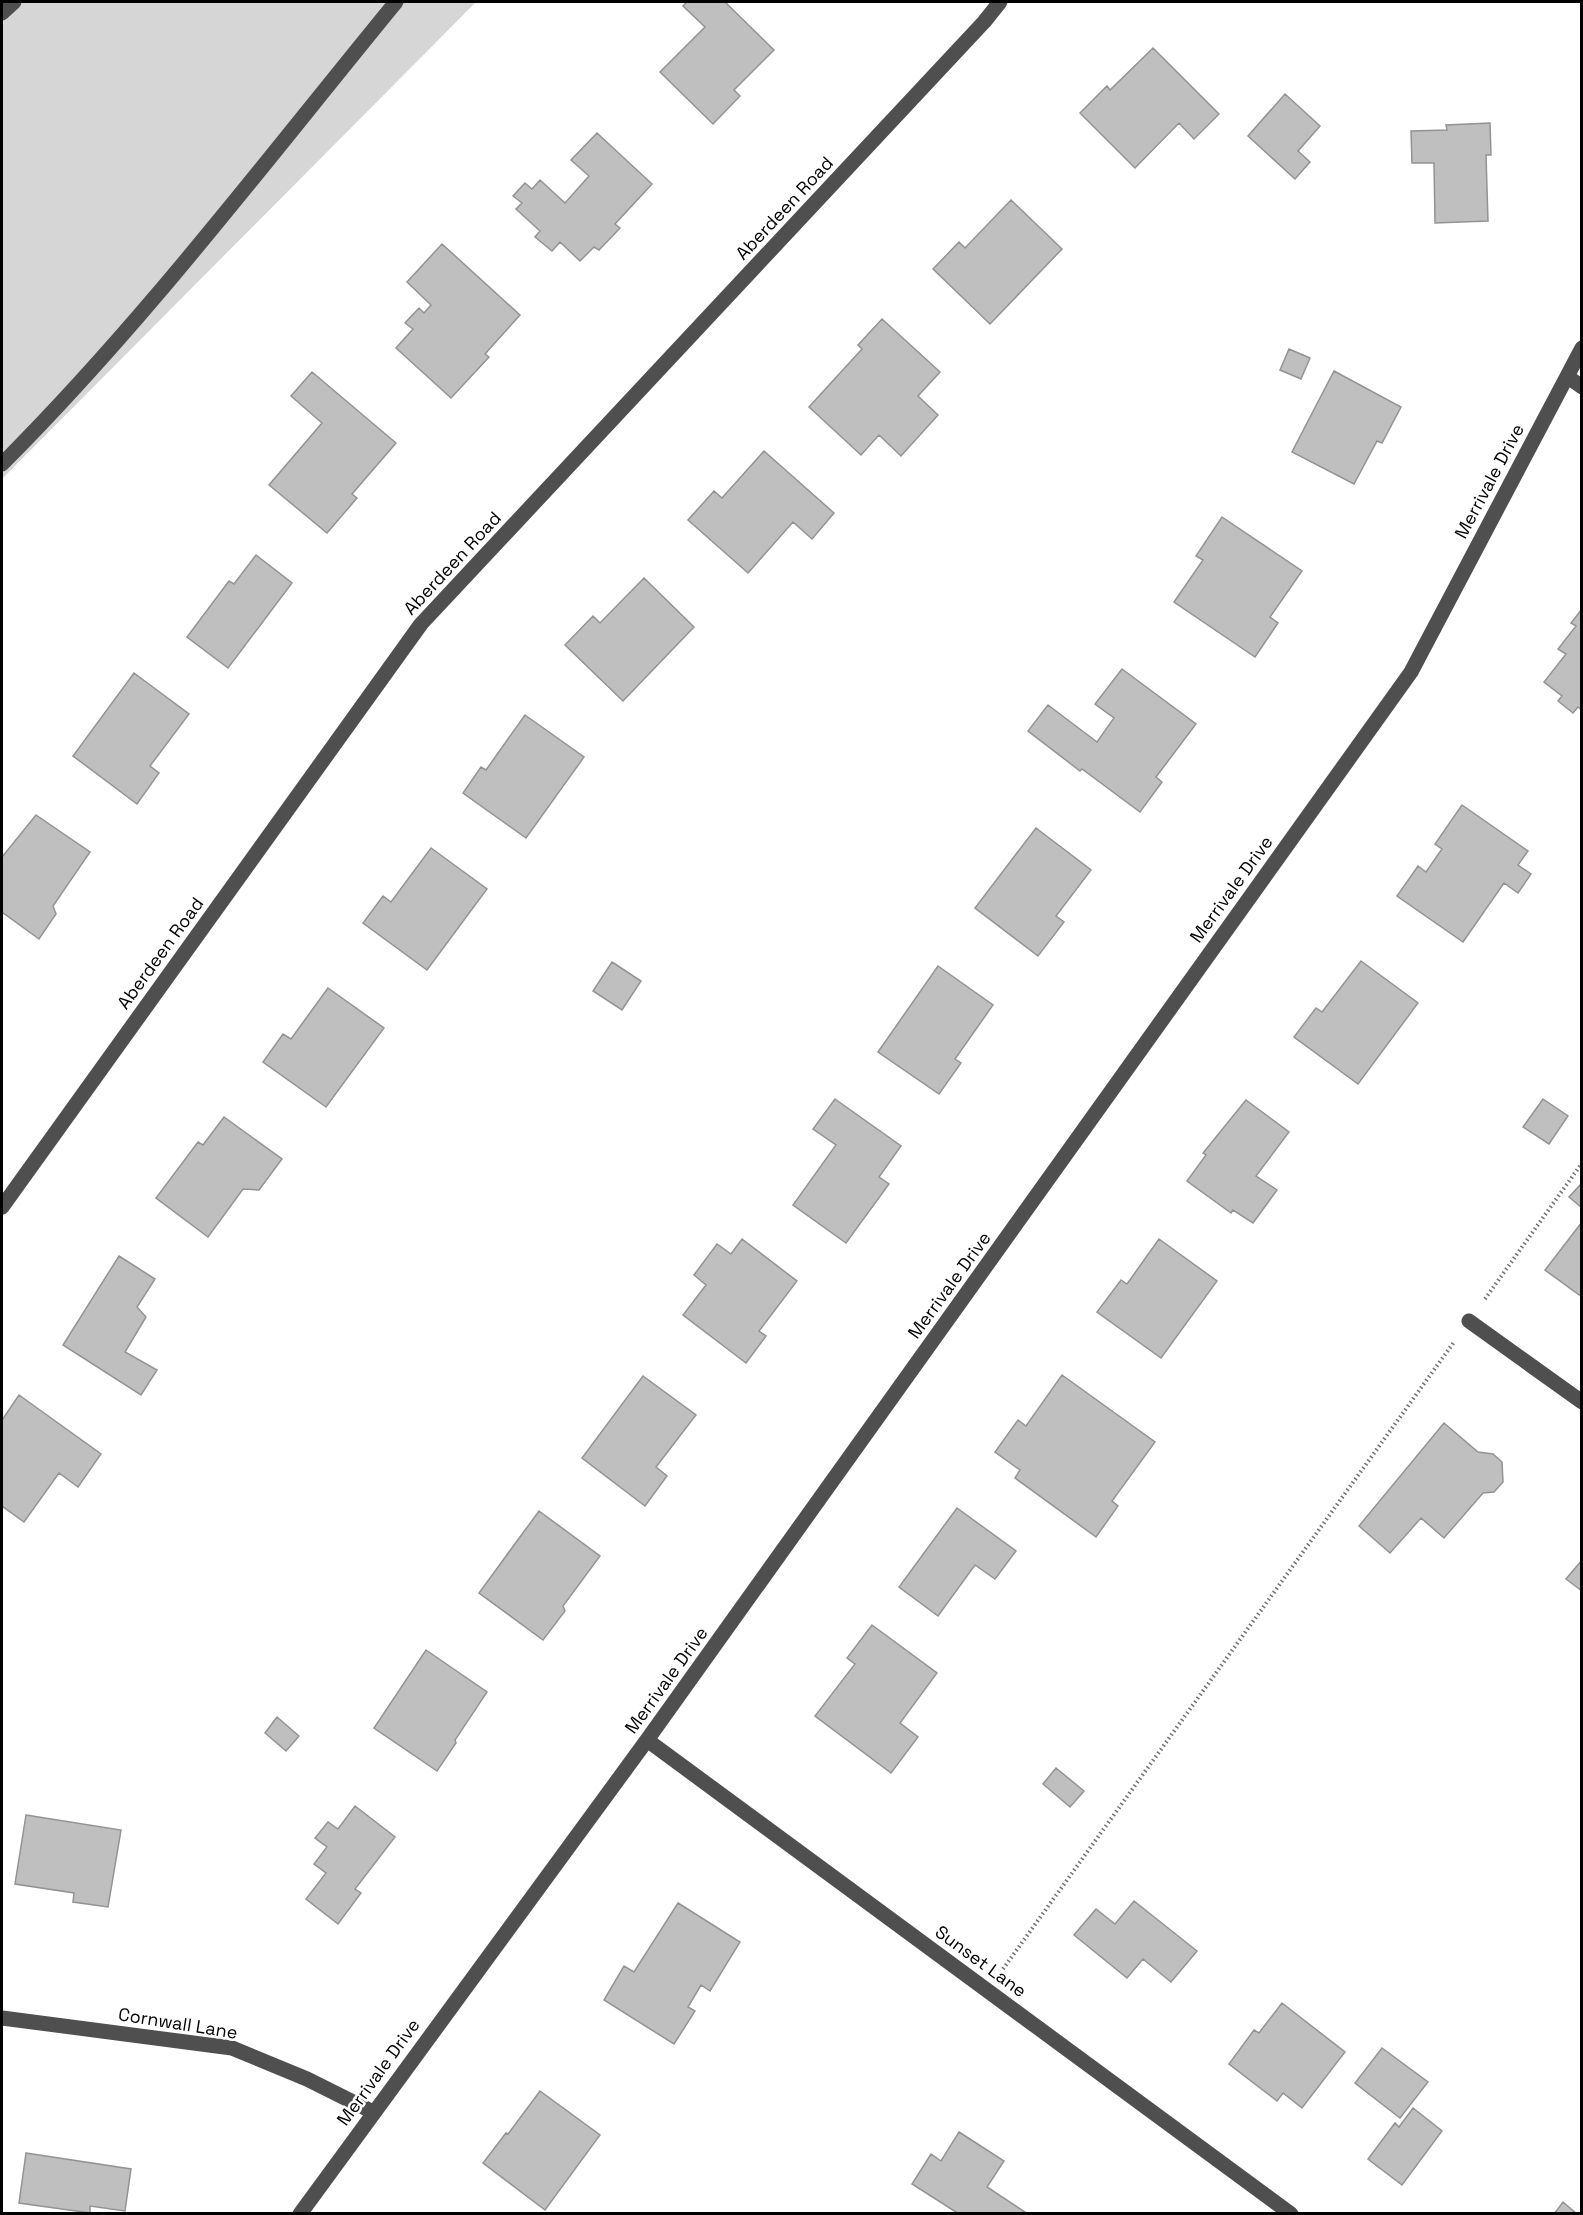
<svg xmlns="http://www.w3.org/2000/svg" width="1583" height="2215" font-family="'Space Grotesk',sans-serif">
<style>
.green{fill:#d6d6d6}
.building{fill:#bfbfbf;stroke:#939393;stroke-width:1.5}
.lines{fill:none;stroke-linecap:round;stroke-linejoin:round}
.path{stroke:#717171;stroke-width:4;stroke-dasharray:1.5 3;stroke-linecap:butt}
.minor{stroke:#4f4f4f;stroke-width:15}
.labels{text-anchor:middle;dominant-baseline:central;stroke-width:5;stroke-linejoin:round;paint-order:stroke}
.street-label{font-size:18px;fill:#000;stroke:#fff}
</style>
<rect width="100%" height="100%" fill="#fff"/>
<path class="green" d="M2,2H476L2,479Z"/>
<path class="building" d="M687,2H725L774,50L734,90L740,96L713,124L660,72L705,27L683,6Z
M1153,48L1219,114L1194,139L1179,123L1135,168L1080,113L1107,86L1110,90Z
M1285,94L1320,126L1298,151L1310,162L1295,179L1248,136Z
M1490,123L1491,155H1486L1488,221L1435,223L1434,163H1412L1411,131L1447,130L1446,125Z
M597,133L652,184L615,224L620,228L599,250L594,247L580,261L560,242L552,251L535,237L540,231L516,209L522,203L513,196L525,183L532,189L540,180L565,203L589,176L571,160Z
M1011,200L1062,249L990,324L933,269L959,242L965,248Z
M442,244L520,315L485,354L489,357L451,398L396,348L413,329L405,323L419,308L424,313L431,305L407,282Z
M882,319L940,372L918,396L938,415L901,456L879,435L861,455L809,407L862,349L858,345Z
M1289,349L1310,358L1301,379L1280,370Z
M1334,371L1401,407L1382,443L1377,441L1354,484L1292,452Z
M312,372L396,443L352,494L357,498L327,533L269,485L322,423L291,396Z
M764,451L834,513L812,539L793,522L748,573L688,520L714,491L722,498Z
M1222,517L1302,571L1270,617L1278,623L1255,657L1174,602L1203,560L1196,556Z
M256,555L292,583L228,668L187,637L229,581L234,584Z
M644,578L694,627L623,701L565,645L593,616L600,623Z
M1582,609V710L1578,707L1573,713L1558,701L1562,696L1544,682L1566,654L1558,649L1576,626L1571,623Z
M1122,669L1196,724L1156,777L1162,782L1140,812L1082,769L1080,771L1028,731L1048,705L1097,742L1114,718L1095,704Z
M134,673L189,714L150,766L159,773L137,804L73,756Z
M525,715L584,757L526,838L463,793L481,767L486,770Z
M1462,805L1528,851L1518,865L1531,874L1518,893L1504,883L1463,942L1397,896L1418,866L1426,872L1442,849L1435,844Z
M36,815L90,852L53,906L56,914L39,939L2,912V857Z
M1036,828L1091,870L1056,916L1064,922L1038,956L975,908Z
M431,848L487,889L427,970L363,923L383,896L391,902Z
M1361,961L1418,1003L1358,1084L1294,1037L1316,1008L1322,1012Z
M612,962L641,981L622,1010L593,991Z
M938,966L993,1005L955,1059L961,1063L939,1094L878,1052Z
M328,988L384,1028L326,1107L263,1062L283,1034L291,1039Z
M835,1099L901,1146L879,1177L889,1184L846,1243L793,1205L836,1145L813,1129Z
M1543,1099L1568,1116L1549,1144L1523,1127Z
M1246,1100L1289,1132L1256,1176L1277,1190L1253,1223L1233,1210L1231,1213L1187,1181L1206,1155L1203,1153Z
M224,1117L282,1159L259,1190L243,1189L208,1237L156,1198L198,1142L203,1145Z
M1582,1183V1208L1569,1197Z
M1582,1222V1297L1545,1270Z
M742,1239L797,1281L759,1331L766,1336L746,1363L683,1315L706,1285L694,1275L717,1244L731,1254Z
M1159,1239L1217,1281L1161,1358L1097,1312L1121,1280L1127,1284Z
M119,1256L155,1279L137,1307L146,1317L125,1352L157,1370L141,1395L63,1345Z
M1062,1375L1155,1442L1112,1501L1118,1506L1096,1537L1015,1478L1020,1470L995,1452L1018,1420L1026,1426Z
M643,1376L696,1415L656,1467L667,1476L645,1506L582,1458Z
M19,1395L101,1454L78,1487L59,1473L24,1522L2,1506V1420Z
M1444,1423L1478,1452L1493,1454L1502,1462L1503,1482L1494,1492L1483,1493L1444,1538L1421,1518L1390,1553L1359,1526Z
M957,1508L1016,1551L995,1579L975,1565L938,1616L899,1587Z
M539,1511L600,1556L563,1606L565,1611L543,1640L479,1593Z
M1582,1560V1591L1566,1579Z
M872,1625L937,1673L900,1723L918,1737L891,1773L815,1716L855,1664L847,1658Z
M426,1650L487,1692L455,1740L456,1743L437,1771L374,1728Z
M277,1717L299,1736L286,1751L265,1733Z
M1056,1768L1084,1791L1070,1807L1043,1784Z
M355,1806L395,1837L355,1889L361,1893L338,1924L306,1899L326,1873L314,1864L327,1847L315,1838L328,1822L338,1829Z
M26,1815L121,1830L108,1907L73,1902L74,1893L15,1884Z
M1134,1901L1197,1951L1171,1982L1143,1959L1127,1978L1074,1935L1096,1909L1115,1924Z
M678,1903L740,1942L710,1991L701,1985L688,2007L695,2011L674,2044L604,2000L624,1966L634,1972Z
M1282,2003L1345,2052L1302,2108L1283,2093L1277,2101L1229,2064L1254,2030L1259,2033Z
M1382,2048L1428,2082L1400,2118L1355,2083Z
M540,2091L600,2135L545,2210L483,2163L506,2133L508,2134Z
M1413,2108L1442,2131L1402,2185L1368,2159L1395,2123L1399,2127Z
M959,2132L1004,2161L987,2187L1028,2214H959L912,2184L931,2154L941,2161Z
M26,2153L131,2169L125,2211L90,2206V2213L19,2203Z
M1563,2202L1577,2214H1554Z"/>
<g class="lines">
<path class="path" d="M1485,1299L1582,1163
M1003,1969L1454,1342"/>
<path class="minor" d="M2,13L14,2
M1568,377L1582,387
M2,464C145,321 268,158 396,2
M2,1207L421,624L984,22L1000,2
M1469,1321L1582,1402
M647,1740L1291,2214
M2,2018L232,2048L307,2079L373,2112
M300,2214L647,1740L1411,672L1582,348"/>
</g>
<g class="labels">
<g class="street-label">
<text transform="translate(784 208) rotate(-47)">Aberdeen Road</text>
<text transform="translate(1489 481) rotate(-62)">Merrivale Drive</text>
<text transform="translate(452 563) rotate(-47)">Aberdeen Road</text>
<text transform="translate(1231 889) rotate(-54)">Merrivale Drive</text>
<text transform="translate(160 953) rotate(-54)">Aberdeen Road</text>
<text transform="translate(949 1285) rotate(-54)">Merrivale Drive</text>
<text transform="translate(666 1680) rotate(-54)">Merrivale Drive</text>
<text transform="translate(981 1961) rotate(36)">Sunset Lane</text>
<text transform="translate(178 2023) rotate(9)">Cornwall Lane</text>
<text transform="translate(378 2072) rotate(-54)">Merrivale Drive</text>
</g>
</g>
<rect width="1583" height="2215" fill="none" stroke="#000000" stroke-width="6"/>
</svg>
